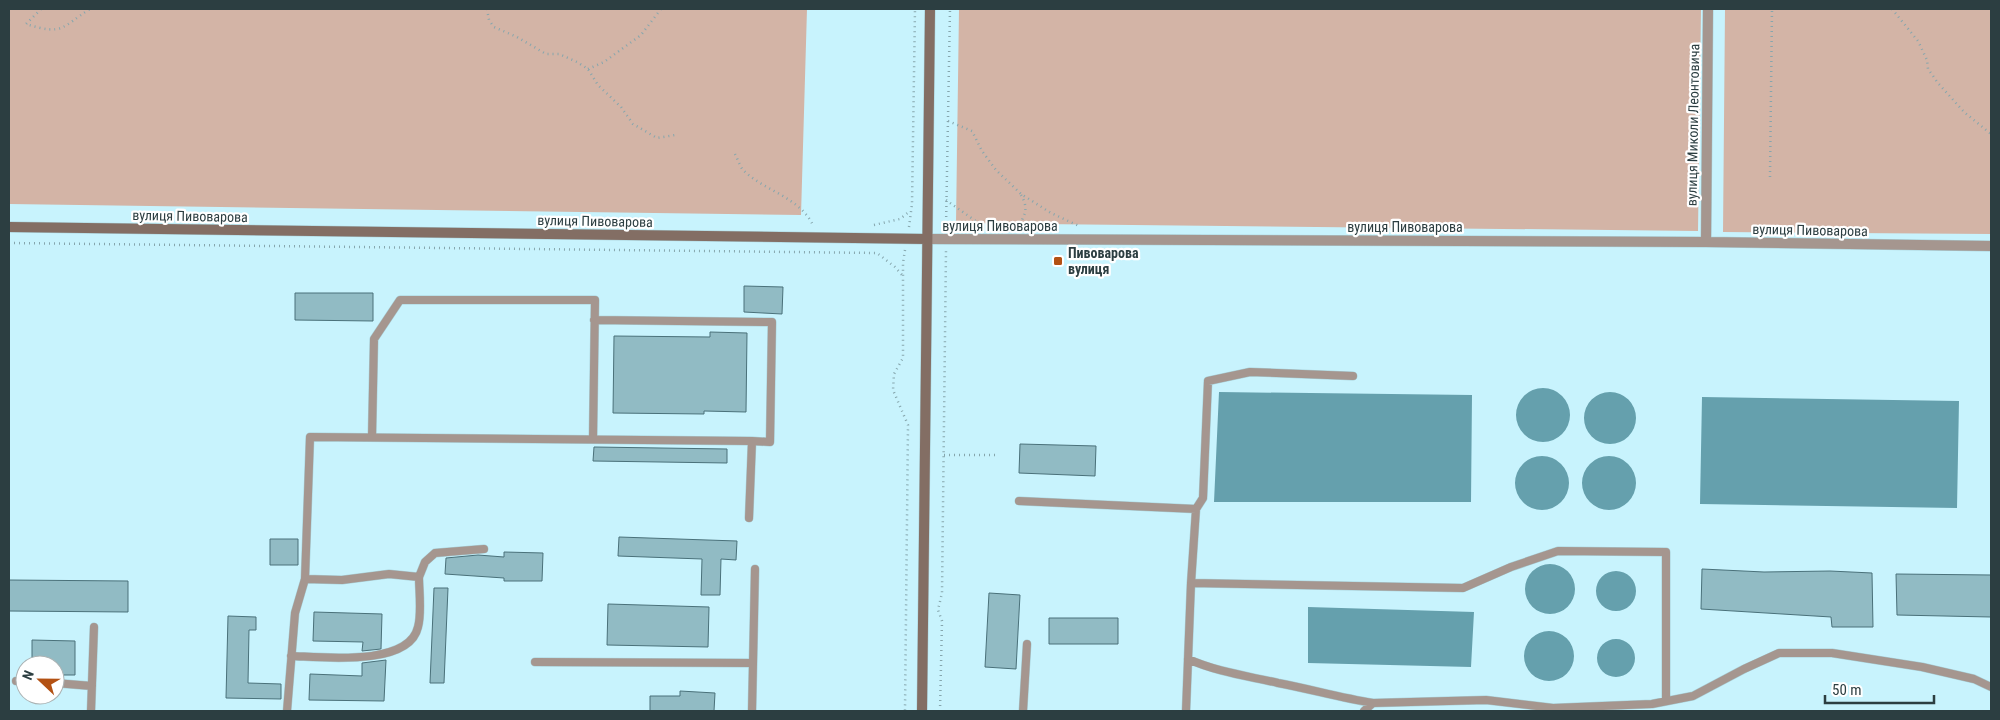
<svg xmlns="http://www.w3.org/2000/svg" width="2000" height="720" font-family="'Roboto Condensed',sans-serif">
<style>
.green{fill:#d3b4a6}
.water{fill:#65a0ad}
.building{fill:#91bbc4;stroke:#4a717a}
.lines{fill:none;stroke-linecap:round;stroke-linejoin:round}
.lane-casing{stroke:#a9cfd7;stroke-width:9}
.street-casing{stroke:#a9cfd7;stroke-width:11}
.secondary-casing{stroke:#a9cfd7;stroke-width:11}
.path{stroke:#86a6ad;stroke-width:2.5;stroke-dasharray:1 4;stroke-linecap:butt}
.lane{stroke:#a5968f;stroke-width:8}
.street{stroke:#a5968f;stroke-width:10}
.secondary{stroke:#836e64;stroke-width:10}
.poi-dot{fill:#b35113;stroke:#fff;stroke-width:2}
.labels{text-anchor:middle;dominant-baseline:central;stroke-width:4.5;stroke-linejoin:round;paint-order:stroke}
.street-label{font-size:14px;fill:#2c3e41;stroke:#fff}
.poi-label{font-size:14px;font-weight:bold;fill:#2c3e41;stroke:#fff;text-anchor:start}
</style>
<rect width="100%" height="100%" fill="#c8f3fd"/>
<path class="green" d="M9,9H807L801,215L9,204Z
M959,9H1701L1698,231L956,223Z
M1725,9H1991V234L1723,232Z"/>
<path class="water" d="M1516 415a27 27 0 1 1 54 0a27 27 0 1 1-54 0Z
M1219,392L1472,395L1471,502H1214Z
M1584 418a26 26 0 1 1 52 0a26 26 0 1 1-52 0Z
M1702,397L1959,401L1957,508L1700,504Z
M1515 483a27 27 0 1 1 54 0a27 27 0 1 1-54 0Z
M1582 483a27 27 0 1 1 54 0a27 27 0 1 1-54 0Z
M1525 589a25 25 0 1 1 50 0a25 25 0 1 1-50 0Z
M1596 591a20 20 0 1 1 40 0a20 20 0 1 1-40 0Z
M1308,607L1474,612L1471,667L1308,663Z
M1524 656a25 25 0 1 1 50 0a25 25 0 1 1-50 0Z
M1597 658a19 19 0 1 1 38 0a19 19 0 1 1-38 0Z"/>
<path class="building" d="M744,286L783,287L782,314L744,312Z
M295,293H373V321L295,320Z
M710,332L747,333L746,412L704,411V414L613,413L614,336L710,337Z
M1020,444L1096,446L1095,476L1019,473Z
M594,447L727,449V463L593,461Z
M619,537L737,541L736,560L721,559L720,595H701L702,559L618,556Z
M270,539H298V565H270Z
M504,552L543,553L542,581H504V578L445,574L446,558L478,555L504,557Z
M1702,569L1764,572L1830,571L1872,573L1873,627H1832L1831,617L1701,609Z
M1896,574L1991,575V617L1897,615Z
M9,580L128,581V612L9,611Z
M434,588H448L444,683H430Z
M989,593L1020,595L1016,669L985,667Z
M608,604L709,607L708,647L607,645Z
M314,612L382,614L381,649L362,651L363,642L313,641Z
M228,616L256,617V630H249L248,683L281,684V699L226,698Z
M1049,618H1118V644H1049Z
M32,640L75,641V675H55V665H32Z
M386,660L384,701L309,700L310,674L362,676V663Z
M680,691L715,693L714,711H650V696H680Z"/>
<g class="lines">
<g class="lane-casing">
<path id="lane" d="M594,320L772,322L770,442L752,441
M372,437L374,339L400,300H595L593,439
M1019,501L1196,509L1191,583L1463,588L1511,567L1558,551L1666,552V701
M1196,509L1203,498L1208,381L1250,372L1353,376
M305,579L342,580L389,574L419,577L425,562L435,553L484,549
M291,656C322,657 409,667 418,627C422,613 419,591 419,577
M1188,659C1217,672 1248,676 1278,683C1310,689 1341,698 1373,703
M535,662L753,663
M16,681H25
M55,683L92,686
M91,711L94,627
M287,711L295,613L305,579L310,437L752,441L749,518
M752,711L755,569
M1023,711L1027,644
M1186,711L1191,583
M1364,711L1373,703L1486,700L1553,708L1652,704L1693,696L1744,669L1779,653H1832L1922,667L1974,679L1991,687"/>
</g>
<g class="street-casing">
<path id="street" d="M927,239L1706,242L1991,246
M1706,242L1708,9"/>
</g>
<g class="secondary-casing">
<path id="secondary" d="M9,227L927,239
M922,711L930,9"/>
</g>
<path class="path" d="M41,9L26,24C64,36 61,27 90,9
M487,9L489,20L494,27L517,37L546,54H559L577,62L588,69L598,85L621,107L633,124L657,138L675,135
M1892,9L1918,41L1927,60L1928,69L1938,83L1964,112L1991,134
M588,69L604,62L641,35L661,9
M948,121L972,131L982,151L996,170L1021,194L1051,213L1079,226
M735,154C738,160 740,167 744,171C765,191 799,197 813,225
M1770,177L1772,9
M946,200L984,227
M874,225L900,219L910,211
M909,227L912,204L915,9
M946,227L950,9
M1017,228C1025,216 1029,208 1021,195
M9,243L877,253L895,267L903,276
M905,250L903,263V358L894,374L893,390L908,425L905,711
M944,455H996
M940,711L942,621L938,610L942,593L946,250"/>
<use href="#lane" class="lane"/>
<use href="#street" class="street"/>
<use href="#secondary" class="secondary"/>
</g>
<rect class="poi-dot" x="1053" y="256" width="10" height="10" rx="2.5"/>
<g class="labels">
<g class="street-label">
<text transform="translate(1693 125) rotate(-89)">вулиця Миколи Леонтовича</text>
<text transform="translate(190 216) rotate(1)">вулиця Пивоварова</text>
<text transform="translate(595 221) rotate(1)">вулиця Пивоварова</text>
<text x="1000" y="226">вулиця Пивоварова</text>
<text x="1405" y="227">вулиця Пивоварова</text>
<text transform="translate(1810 230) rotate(1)">вулиця Пивоварова</text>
</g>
<g class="poi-label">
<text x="1068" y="253">Пивоварова<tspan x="1068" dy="16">вулиця</tspan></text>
</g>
</g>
<rect width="2000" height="720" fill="none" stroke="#2c3e41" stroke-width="20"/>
<g transform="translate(40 680) rotate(292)"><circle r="24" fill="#ffffff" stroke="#abb2b3"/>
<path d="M0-4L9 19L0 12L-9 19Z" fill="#b35113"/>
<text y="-8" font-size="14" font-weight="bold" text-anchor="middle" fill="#2c3e41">N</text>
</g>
<path d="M1825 695v8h109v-8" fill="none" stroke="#2c3e41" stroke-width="2.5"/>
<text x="1832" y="695" font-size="15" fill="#2c3e41" stroke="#ffffff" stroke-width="4" paint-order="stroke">50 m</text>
</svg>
